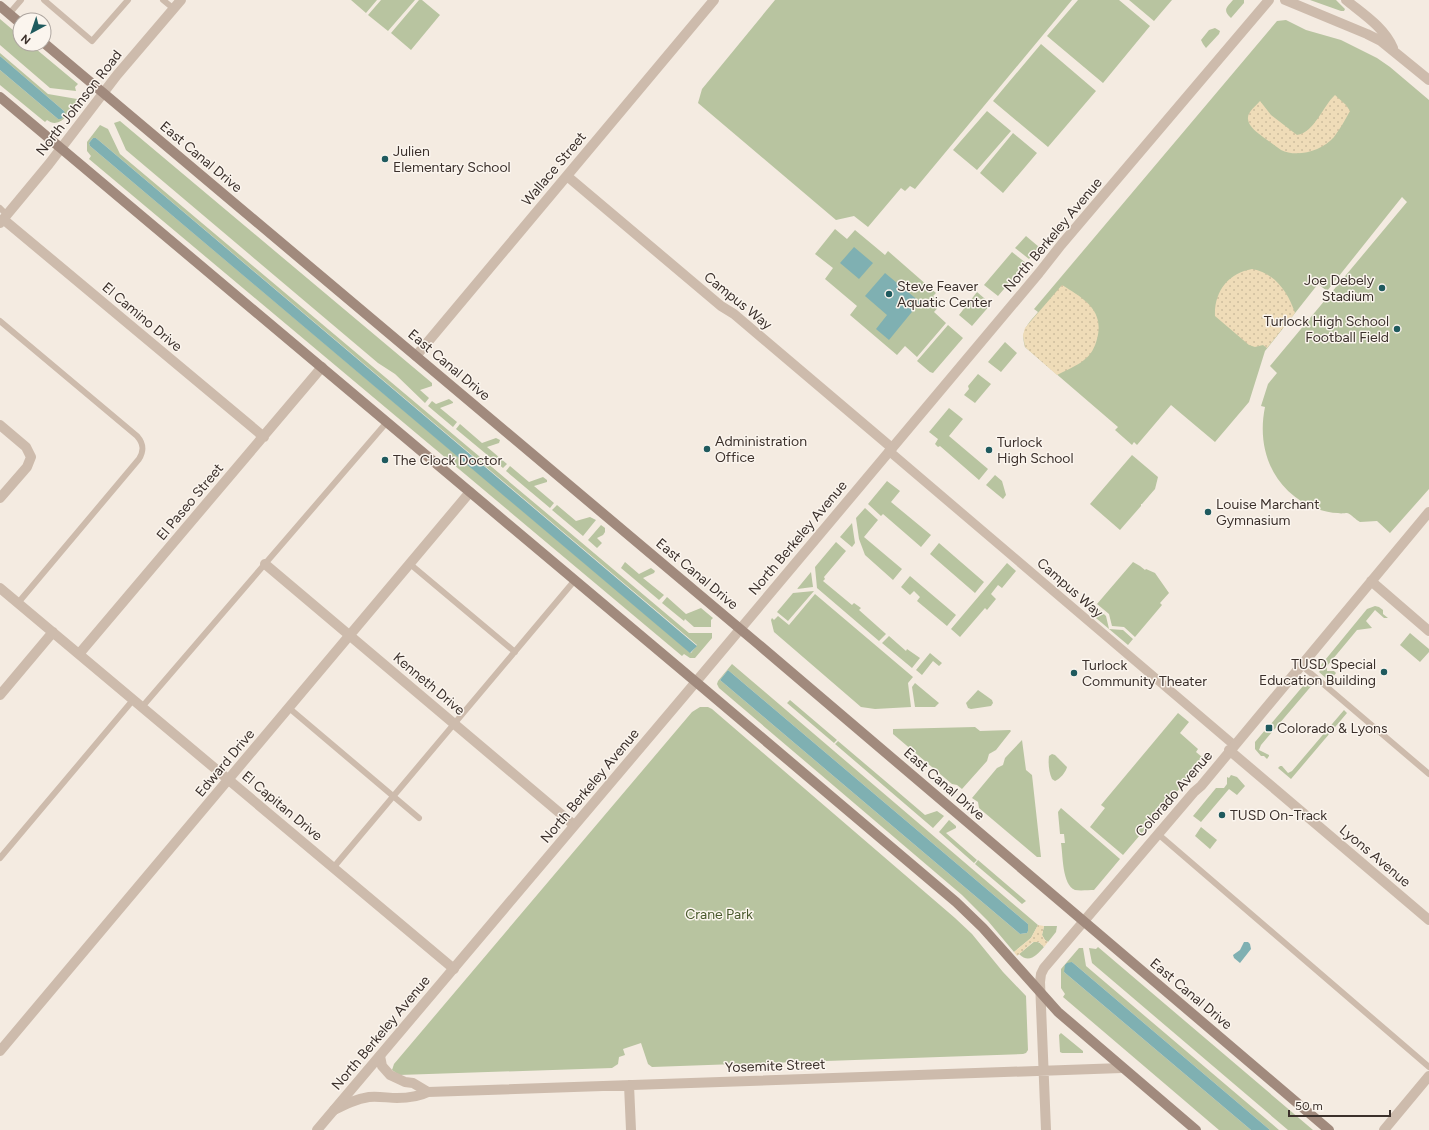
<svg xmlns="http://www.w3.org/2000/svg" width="1429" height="1130" font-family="Figtree,sans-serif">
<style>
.green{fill:#b8c4a0;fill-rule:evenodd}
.sand{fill:url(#sand-dots)}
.water{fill:#7fb0b2}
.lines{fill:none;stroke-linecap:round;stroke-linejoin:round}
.service{stroke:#cdbbac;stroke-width:6}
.pedestrian{stroke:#cdbbac;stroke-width:9}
.minor{stroke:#cdbbac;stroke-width:10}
.tertiary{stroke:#cdbbac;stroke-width:10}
.secondary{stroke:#a18a7d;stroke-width:10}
.poi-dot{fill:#1f5a5e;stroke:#fbf5ee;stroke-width:1.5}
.labels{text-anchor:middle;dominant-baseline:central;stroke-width:3;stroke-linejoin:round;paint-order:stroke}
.street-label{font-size:14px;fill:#3b302b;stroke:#fbf5ee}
.poi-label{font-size:14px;fill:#3b302b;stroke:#fbf5ee;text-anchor:start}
.park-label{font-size:14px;fill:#4a5a2e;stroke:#fbf5ee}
</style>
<defs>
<pattern id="sand-dots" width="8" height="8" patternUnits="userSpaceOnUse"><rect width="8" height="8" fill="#efdcb8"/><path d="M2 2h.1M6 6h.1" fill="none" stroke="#cebd9e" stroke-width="1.8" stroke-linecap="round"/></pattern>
</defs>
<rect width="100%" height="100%" fill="#f4ebe1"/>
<path class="green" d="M351,0H377L366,13Z
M381,0H415L388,31L368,15Z
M419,0H422L440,15L411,50L391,33Z
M775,0H1072L915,189L910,186L905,191L901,188L868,227L854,216L836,220L698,103L702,89Z
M1078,0H1119L1150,26L1103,83L1047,36Z
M1129,0H1172L1154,21Z
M1233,0H1244V3L1231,18C1222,10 1227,7 1233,0Z
M1310,0H1336L1345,9L1344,11H1341Z
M0,19L20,36V44H30L78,84L75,87L76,91L50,88L0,45Z
M1286,20L1306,30L1341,40L1377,58L1390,67L1429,100V489L1390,533L1377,521L1360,522C1356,520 1351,514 1347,513C1345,513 1341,514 1338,513C1331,513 1324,511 1317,509C1274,492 1256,451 1265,407L1261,406L1268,384L1277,373L1270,366L1407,202L1402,197L1327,291L1318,284L1265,351L1249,402L1215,442L1171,405L1137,445L1134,442L1132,445L1115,430L1118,427L1025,347C1020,330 1028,324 1038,312L1034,309L1277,21Z
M1215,28L1220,31L1219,34L1206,48L1203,44L1201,40L1209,30Z
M1041,44L1096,91L1048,147L993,101Z
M0,53L48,94L77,99V103C70,112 60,130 47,120L45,122L0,85V70L58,119L64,111L0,56Z
M987,111L1011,131L977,170L953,150Z
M120,121L432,383V386L420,390L429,398L425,403L395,374L378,363L126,150L114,123Z
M100,125L108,129L120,154L689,633H712V638L695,658H690L684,654L682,656L89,159L91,156L87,151V142ZM93,138H96L697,645L691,653L90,146L89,143Z
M1013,133L1037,153L1003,193L980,173Z
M835,229L847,239L855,230L885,255L888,251L936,293L933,296L941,304L934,312L946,323L917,357L905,346L897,355L850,315L857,306L825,279L833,268L815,254Z
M1026,236L1039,247L1029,259L1015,248Z
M1012,252L1026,263L998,296L984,285Z
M977,292L991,304L972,326L959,315Z
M948,325L963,338L933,373L930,372L917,361Z
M1005,342L1017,353L1001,372L988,362Z
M978,374L991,384L975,403L964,395L969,389L968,386Z
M449,399L453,402V403L440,408L457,422L453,427L428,406L432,401L436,404Z
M949,408L963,419L949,436L988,469L979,480L940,446L938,447L935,444L938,439L929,432Z
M460,424L482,443L496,438L500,440L499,443L487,447L507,464L503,468L456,429Z
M1132,455L1158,477L1155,489L1142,504H1141V506L1120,530L1090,504Z
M510,466L529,482L543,477L547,480V482L534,486L554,503L550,508L506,471Z
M995,475L1002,481L1006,495L1003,499L986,485Z
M887,481L900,491L891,502L931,535L921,547L883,514L881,516L868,504Z
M557,505L576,521L590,517L596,520L583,536L552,510Z
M865,508L878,520L864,537L902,569L893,580L865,555L859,539L856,518Z
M852,523L855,543L852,547L840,537Z
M601,525L605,528V532L603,535L597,538L602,543L597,548L588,540Z
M836,542L846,551L824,577L825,579L823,581L852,605L854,603L861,608L859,610L886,634L879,641L817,588L815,567Z
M939,543L984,582L975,593L930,554Z
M625,562L639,574L651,568L655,571L654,573L643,578L664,595L659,600L621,568Z
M1133,562L1140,566L1145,570L1146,569L1155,573L1169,593L1160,603L1162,605L1135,637L1124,627L1112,626L1109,614L1097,604Z
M1007,563L1016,571L1002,588L998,585L991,594L996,599L987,610L985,608L960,637L951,629Z
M811,572L813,587L797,589Z
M910,576L956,615L947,626L917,601L920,597L914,591L910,595L901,587Z
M814,591L788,621L777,612L793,593Z
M815,594L913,677L908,683L911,707L875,709L861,707L774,632L771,620L772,618L774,620L778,616L789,625Z
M667,597L686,614L701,608L713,618L711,620V627H694L685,619L684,621L662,603Z
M1095,606L1106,616L1109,629L1123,630L1133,639L1128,645L1090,613Z
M1375,606L1379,607L1383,610V614L1388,618H1384L1375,610L1366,621L1372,628L1357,630L1327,666V671H1334L1336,673L1332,678L1327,679L1319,672L1321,669V665L1367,609Z
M1410,633L1429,649V652L1420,662L1400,645Z
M889,636L906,651L907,649L920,658L912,668L882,643Z
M930,653L942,663L939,666L933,661L922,675L916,670Z
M732,664L1038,925L1031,938L1014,952L988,921L962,895L719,688L717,684L718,681ZM728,670L1028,924V931L1027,933L1020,934L720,680Z
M1310,682L1313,684L1261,745L1259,750L1269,755V756L1267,759L1264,756H1261L1255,749V742L1266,729L1268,730L1271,726L1270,725L1303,686L1306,687Z
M915,683L939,703L935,707H915L912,687Z
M978,690L992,700L993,703L991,706L971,709L968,708L966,703Z
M790,700L837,740L834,743L787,703Z
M700,707H708L712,709L955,918L972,934L1003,972L1026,996L1028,1050L1026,1053L1023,1054L652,1067L648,1064L641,1043L623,1049L625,1055L619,1057L618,1064L612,1068L399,1075L392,1070L394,1064L692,712Z
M1344,710L1347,713L1291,779L1278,768L1280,766H1282L1288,773L1292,771Z
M1178,713L1189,722L1180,733L1198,749L1196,752L1202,757L1195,764L1192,774L1123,855L1090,827L1105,808L1101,805Z
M975,727L980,731L1010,730L1011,731L996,750L989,754L987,761L962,789L957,785L952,784L893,734V729Z
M1022,740L1026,770L1032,775L1041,857H1037L979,808L978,802L972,798L997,768L1003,765L1005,758Z
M838,741L884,780L882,782L884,780L925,815L937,811L944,816L933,828L835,744Z
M1052,754L1055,755L1067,767C1066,772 1060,779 1055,781L1052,779C1049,773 1048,763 1049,756Z
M1231,775L1237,777L1245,786L1237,795L1229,789L1201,822L1193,816L1216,788H1224L1227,784V777L1229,778Z
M1061,808L1120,859L1094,890C1089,890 1080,891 1075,890C1062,885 1063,855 1061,843H1065L1064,834H1060L1058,812Z
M949,820L956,826V828L946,833L977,860L974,863L939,832Z
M1201,827L1217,840L1210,849L1195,836Z
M978,860L1026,901L1022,904L975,864Z
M1044,926H1057L1056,932L1048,942L1045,940L1042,935Z
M1035,941L1040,943L1044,947C1037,955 1029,964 1019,954Z
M1098,947L1313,1130H1288L1092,963L1089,948L1096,949Z
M1079,948H1083L1086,966L1279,1130H1270L1072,962L1064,972L1251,1130H1219L1063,997L1065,994L1061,988V969Z
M1061,1033L1083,1051V1053H1062L1060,1052L1059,1035Z"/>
<path class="sand" d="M1335,95L1346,105L1350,111C1345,120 1340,129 1334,137C1322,151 1297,158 1281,150C1275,146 1269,141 1263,137C1258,133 1248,126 1248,119C1247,112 1256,106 1260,101L1271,115L1297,135C1315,132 1322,107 1335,95Z
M1252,269C1275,273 1288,292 1295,313L1267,348L1263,345L1255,347L1249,345L1215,316C1214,291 1229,273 1252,269Z
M1062,285C1083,298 1105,310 1097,339C1095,347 1091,355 1084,360C1077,366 1066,370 1057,375L1025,347L1023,335L1025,328Z
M1038,925L1044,926L1042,935L1045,940L1048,942L1044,947L1039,942H1033L1017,956L1014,952L1031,938Z"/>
<path class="water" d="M0,56L64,111L65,114L61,119H58L0,70Z
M93,138H96L697,646L690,653L90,146L89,143Z
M854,247L873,263L859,279L840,263Z
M885,273L920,302L889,340L876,329L887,315L865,296Z
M728,670L1028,924V931L1027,933L1020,934L720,680Z
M1244,942H1248L1250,944L1251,949L1240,963L1234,958L1233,955L1240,950Z
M1072,962L1270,1130H1251L1064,972L1065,965L1067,963Z"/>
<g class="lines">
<path class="service" d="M44,0L92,41L128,0
M163,0L174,9
M9,14L21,0
M0,208L7,215
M0,321L137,436C144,444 144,451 139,459L18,603
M410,564L515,652
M1301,665L1429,774
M142,707L387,422
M289,708L419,818
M1158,834L1429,1067
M0,858L133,700
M333,868L575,580"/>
<path class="pedestrian" d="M889,451L1234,745"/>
<path class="minor" d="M1285,0L1367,34L1381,41L1429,80
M1346,0C1363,14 1384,27 1393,48
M567,176L721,306L734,314L892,448
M3,219L264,437
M0,223L49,164L117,75L181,0
M416,356L714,0
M0,425L26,447L31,457L27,467L0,498
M265,564L574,825
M1371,581L1429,631
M0,588L454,969
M79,654L322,367
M0,695L53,632
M1229,750L1429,920
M0,1051L470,492
M380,1056L382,1066L390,1075L405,1082L413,1083L428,1092
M629,1085L631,1130
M334,1110C346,1104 356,1099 369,1097C379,1096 388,1098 397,1098C409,1098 418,1097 428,1092L1122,1068
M1046,1130L1040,982L1041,974L1044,968L1194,792L1201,786L1429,512
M1384,1130L1429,1076"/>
<path class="tertiary" d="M317,1130L684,696L1039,273L1061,245L1269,0"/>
<path class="secondary" d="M0,6L20,23
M44,43L758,644L1329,1130
M0,97L696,682L956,902L983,928L1058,1012L1196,1130"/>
</g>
<g class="poi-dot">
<circle cx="385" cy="159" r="4"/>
<circle cx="1382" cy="288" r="4"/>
<circle cx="889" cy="294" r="4"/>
<circle cx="1397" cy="329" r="4"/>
<circle cx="707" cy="449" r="4"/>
<circle cx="989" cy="450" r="4"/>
<circle cx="385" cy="460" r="4"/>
<circle cx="1208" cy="512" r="4"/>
<circle cx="1384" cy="672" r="4"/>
<circle cx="1074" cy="673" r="4"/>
<rect x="1265" y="724" width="8" height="8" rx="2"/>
<circle cx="1222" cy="815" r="4"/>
</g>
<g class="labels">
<g class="street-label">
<text transform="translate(79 103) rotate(-52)">North Johnson Road</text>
<text transform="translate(201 157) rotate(40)">East Canal Drive</text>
<text transform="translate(554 169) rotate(-50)">Wallace Street</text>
<text transform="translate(1053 235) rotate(-50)">North Berkeley Avenue</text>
<text transform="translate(738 301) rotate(39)">Campus Way</text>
<text transform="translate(142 317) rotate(40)">El Camino Drive</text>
<text transform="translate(449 365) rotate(40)">East Canal Drive</text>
<text transform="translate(190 502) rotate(-50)">El Paseo Street</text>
<text transform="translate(798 538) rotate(-50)">North Berkeley Avenue</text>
<text transform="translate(697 574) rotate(40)">East Canal Drive</text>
<text transform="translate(1070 588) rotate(41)">Campus Way</text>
<text transform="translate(429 684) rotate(40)">Kenneth Drive</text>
<text transform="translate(225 763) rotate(-50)">Edward Drive</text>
<text transform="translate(944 784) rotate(41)">East Canal Drive</text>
<text transform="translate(590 786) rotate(-50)">North Berkeley Avenue</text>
<text transform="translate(1174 794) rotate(-49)">Colorado Avenue</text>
<text transform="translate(282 806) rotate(40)">El Capitan Drive</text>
<text transform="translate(1375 856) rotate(40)">Lyons Avenue</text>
<text transform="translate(1191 994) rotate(40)">East Canal Drive</text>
<text transform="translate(381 1033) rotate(-50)">North Berkeley Avenue</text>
<text transform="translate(775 1066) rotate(-2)">Yosemite Street</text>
</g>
<g class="poi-label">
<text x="393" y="151">Julien<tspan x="393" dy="16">Elementary School</tspan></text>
<text x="1374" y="280" text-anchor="end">Joe Debely<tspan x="1374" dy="16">Stadium</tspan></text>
<text x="897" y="286">Steve Feaver<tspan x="897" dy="16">Aquatic Center</tspan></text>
<text x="1389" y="321" text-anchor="end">Turlock High School<tspan x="1389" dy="16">Football Field</tspan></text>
<text x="715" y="441">Administration<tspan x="715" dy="16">Office</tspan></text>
<text x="997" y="442">Turlock<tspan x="997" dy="16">High School</tspan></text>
<text x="393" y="460">The Clock Doctor</text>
<text x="1216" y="504">Louise Marchant<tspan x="1216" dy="16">Gymnasium</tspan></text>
<text x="1376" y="664" text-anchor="end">TUSD Special<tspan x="1376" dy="16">Education Building</tspan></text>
<text x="1082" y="665">Turlock<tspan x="1082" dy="16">Community Theater</tspan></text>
<text x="1277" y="728">Colorado &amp; Lyons</text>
<text x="1230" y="815">TUSD On-Track</text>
</g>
<g class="park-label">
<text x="719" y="914">Crane Park</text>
</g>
</g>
<g transform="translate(32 32) rotate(220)"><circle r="19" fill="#fbf5ee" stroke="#aea6a0"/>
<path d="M0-3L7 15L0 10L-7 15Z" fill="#1f5a5e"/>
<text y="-6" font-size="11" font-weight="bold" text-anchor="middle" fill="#3b302b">N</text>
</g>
<path d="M1289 1110v6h101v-6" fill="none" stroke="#3b302b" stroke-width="2"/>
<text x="1295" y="1110" font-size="12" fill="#3b302b" stroke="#fbf5ee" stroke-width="3" paint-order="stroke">50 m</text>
</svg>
